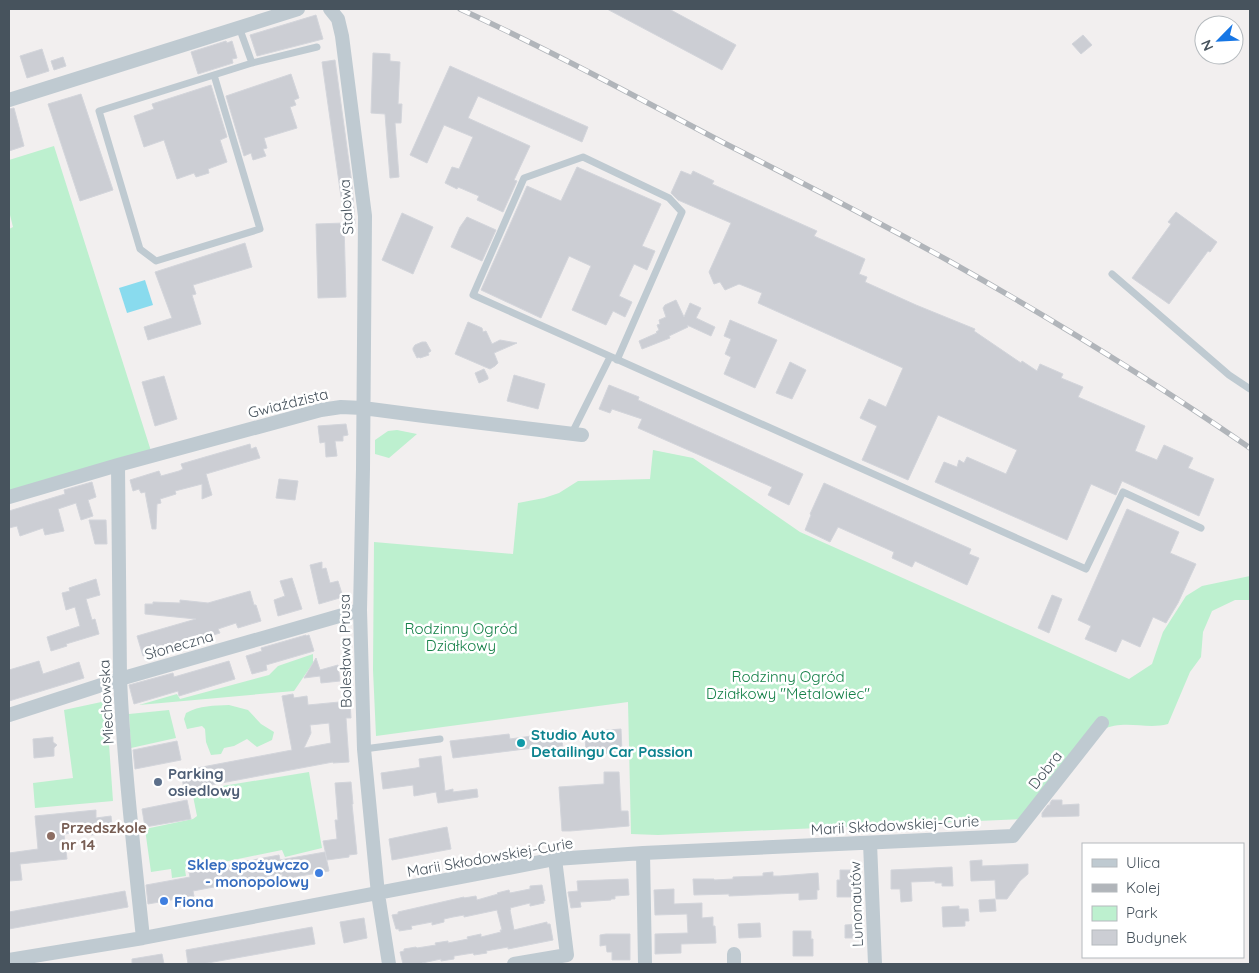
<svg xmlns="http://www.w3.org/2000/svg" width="1259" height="973" font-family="Quicksand,sans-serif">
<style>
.green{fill:#bdf0cf}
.water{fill:#89dbee}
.building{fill:#ccced4;stroke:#d3d5db;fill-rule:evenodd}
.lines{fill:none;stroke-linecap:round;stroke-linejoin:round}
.service{stroke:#bfcad1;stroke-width:7}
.minor{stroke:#bfcad1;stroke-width:14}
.rail-casing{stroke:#b1b5ba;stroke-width:5.5}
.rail{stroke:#fff;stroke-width:4;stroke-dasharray:11;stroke-linecap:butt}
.culture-dot{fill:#0f9aa8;stroke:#fff;stroke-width:2}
.service-dot{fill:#5c6f8a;stroke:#fff;stroke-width:2}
.education-dot{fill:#8d6e63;stroke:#fff;stroke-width:2}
.shop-dot{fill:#3f7fe0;stroke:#fff;stroke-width:2}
.labels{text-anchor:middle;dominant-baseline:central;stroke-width:5;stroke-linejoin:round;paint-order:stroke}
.street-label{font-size:15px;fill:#47535d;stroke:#fff}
.park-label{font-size:15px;fill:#158048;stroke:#fff}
.culture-label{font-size:15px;font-weight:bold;fill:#0d838f;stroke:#fff;text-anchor:start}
.service-label{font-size:15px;font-weight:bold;fill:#4e5e75;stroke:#fff;text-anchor:start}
.education-label{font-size:15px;font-weight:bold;fill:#785e54;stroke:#fff;text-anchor:start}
.shop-label{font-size:15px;font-weight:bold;fill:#366cbe;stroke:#fff;text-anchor:end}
</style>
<rect width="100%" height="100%" fill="#f2efef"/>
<path class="green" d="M54,146L151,451L9,491V229L13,227L9,211V160Z
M397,430L417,434L389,458L375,454V440L388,431Z
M653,450L693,458L800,532L1129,679L1152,664L1163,632L1186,596L1202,586L1250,576V600H1235L1212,611L1203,632L1201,657L1190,672L1168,724C1146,730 1124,719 1102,730L1023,819L658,835L631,834L628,702L376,736L373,670L374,542L513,554L518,503L544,498L559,493L578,481L650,479Z
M313,654V663L294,691L139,705L177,694L180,699L269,675L278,666Z
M106,701L113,801L35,808L33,783L73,778L64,710Z
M229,705L248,710L261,724L274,732L272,740L257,747L247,739L234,746L224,748L221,754L211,755L206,742L205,729L202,726L187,729L184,719L186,713C200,705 214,706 229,705Z
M169,710L176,738L131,748L129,714Z
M309,772L322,848L285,857L282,850L185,870L186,876L172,878L171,869L151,872L145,829L193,819L197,816L192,791Z"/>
<path class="water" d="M145,280L153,305L127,313L119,288Z"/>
<path class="building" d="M607,9H669L736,45L722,70Z
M316,15L323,39L257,56L250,35Z
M1083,35L1092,45L1081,54L1072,44Z
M226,41L227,43L232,41L237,58L232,59L233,63L198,74L191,52Z
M42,49L49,71L27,78L20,56Z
M373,53L390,54V61L400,62L398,104H402L401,123H395L399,177L390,178L385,114L371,113Z
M63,57L66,66L54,70L51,61Z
M335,60L352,184L355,224L345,225L322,62Z
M450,66L588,127L582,142L478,96L468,118L530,146L514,180L517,181L503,212L477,200L479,196L458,187L457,189L445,183L452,167L459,169L473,137L444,125L427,163L410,155Z
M291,74L299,98L294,100L296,105L290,107L297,128L264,138L267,148L263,149L266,156L253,160L251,153L244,156L226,96Z
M211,85L227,137L220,140L227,162L208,169L209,173L196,177L194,173L177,179L164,140L144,147L134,116L154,109L152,104Z
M81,94L113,190L80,201L48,104Z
M14,108L24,146L9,151V109Z
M577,167L661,204L642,246L655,251L647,270L634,264L619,296L632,302L625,317L613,311L606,325L572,310L591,266L569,256L541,318L481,290L527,186L561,201Z
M681,171L691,175L693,171L714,181L712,184L817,231L814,236L865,259L859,274L867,277L865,282L916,305L975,329L974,331L1021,363L1022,361L1037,371L1040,364L1063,374L1061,378L1083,387L1078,397L1145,426L1135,451L1157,460L1164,445L1193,458L1188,468L1214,479L1199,516L1122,481L1116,495L1091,484L1067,540L935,482L944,462L957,467L959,460L964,463L967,457L1006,474L1017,450L938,415L908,480L862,460L877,426L860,418L869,399L886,407L903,368L758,303L762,293L739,284L725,290L720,282L714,284L709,272L731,223L678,200L671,193Z
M1176,212L1217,242L1210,252L1208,251L1169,304L1132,278L1171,224L1168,222Z
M402,213L433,227L413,274L382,260Z
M467,217L496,230L482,261L451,247L460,227Z
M344,223L346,297L318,298L316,224Z
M245,243L252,267L193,285L196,294L192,295L201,324L148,340L144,327L172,318L155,272Z
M676,300L684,317L690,303L701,308L696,318L715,327L711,336L687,325L688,327L669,336L670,338L642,349L639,341L657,333L656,332L659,330L657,325L660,324L659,320L666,317L663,308L665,305Z
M730,320L777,340L755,388L724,374L731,357L725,354L731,339L724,336Z
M468,322L482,328L483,332L486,331L492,344L500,340L517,343L494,353L498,363L495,366L490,369L455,354Z
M422,342H426L431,351L428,353L429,355L420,358L419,357L417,358L413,350V348L415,345Z
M790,362L806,370L792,399L776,393Z
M484,369L488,377V379L479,383L475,373Z
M514,375L545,384L538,409L507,401Z
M164,376L177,419L155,426L142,382Z
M609,385L639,397L638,400L803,474L789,505L768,495L772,487L638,428L642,419L612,409L610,413L599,409Z
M346,424L348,435L343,436V441H335L337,456L326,457L325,442L320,443L318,426Z
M250,444L251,449L256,447L260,458L206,474L212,495L202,499V484L175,491L176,494L160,499L161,503L157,504L156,529H152L145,492L141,493L139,489L133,491L130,480L159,471L161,476L179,471L183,469L181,464Z
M279,479L298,481L295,500L276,498Z
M92,482L96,497L88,500L93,516L81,520L76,503L58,509L64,531L45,535L43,528L20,536L17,526L9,528V511L65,494L64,490Z
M824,483L971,549L969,554L979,558L967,585L915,561L912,567L892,558L894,552L838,527L830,542L805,530L811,515L810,514Z
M1127,509L1179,532L1170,553L1196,564L1178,603L1166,623L1153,617L1140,647L1122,639L1116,652L1085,639L1091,626L1078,620Z
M89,520H106L107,544H95Z
M322,562V569L326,568L330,583L338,581L343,597L319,604L310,565Z
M292,578L302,609L278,616L274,600L285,596L280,581Z
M96,579L100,595L86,599L92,620L95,619L99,634L66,644L67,646L51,651L47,637L80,626L75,607L66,610L62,593L70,591L69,588Z
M250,591L254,605H256L261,621L238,628L236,623L218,629L220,633L143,656L137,636L196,619L145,614V604H153V602L180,603V600L208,603Z
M1052,595L1062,599L1049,633L1038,628Z
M306,635V636L309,635L314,651L266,665L267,670L252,674L246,656L262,651L261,648Z
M316,658L320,670L338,665L340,681L321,683L320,676L304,678Z
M39,661L43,674L79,662L84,678L9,701V670Z
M229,661L235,679L179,696L178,691L134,704L129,685L173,673L174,677Z
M293,694L294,698L307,696L308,705L350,701L351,718H346L349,762L333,763V762L184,790L181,771L292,750L282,696ZM329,723L331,743L304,748L311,733L310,725Z
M621,729L622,752L586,755L585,732Z
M561,732L563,748L534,751L533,748L453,758L450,741L509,734L510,739Z
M53,737V742L57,745L54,748V756L34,758L33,739Z
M177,741L181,760L135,769L133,750Z
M441,756L445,791L453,789V792L477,789L478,797L438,803L436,792L414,796L413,785L383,789L381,773L416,768L420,767L419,759Z
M604,772H619L621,811H628L629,826L570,831H562L559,787L604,784Z
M351,782L353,804H352L357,854L349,855V857L327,860L323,841L337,839L335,820H338L335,783Z
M187,800L191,819L145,827L142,809Z
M1052,800H1062V805L1079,804V816L1042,817V813L1048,805H1050V803Z
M96,810V818L111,816L113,833L91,835L90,831L64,834L67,859L20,864L22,880L9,881V853L38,849L35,816Z
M447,827L451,849L392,860L389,839Z
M325,852L329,871L283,879L282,874L193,891L194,896L148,904L146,885L190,877L189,872L279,855L280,860Z
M982,860V866L1028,864V874L1020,881L1007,899H996L995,880L971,881L970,861Z
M952,867L953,886H942V883H935V881L911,882L912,901L901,902L900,889H891V870Z
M840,870H854V880L858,881V894H852L851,897H837V880H840Z
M773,872V876H780L818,873L819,890H817V899L799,900V893L729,896V894L694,895L693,879H714V880L733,879V877L763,876V873Z
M628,879L629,895L615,896V899H611V900L580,902L581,907L571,908L568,892L578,891L577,881Z
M542,885L545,901H543L544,903L530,906V903L510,908L511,909L510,910L514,930L547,922V924H550L553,940L508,949V947L486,951L487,953L474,955L473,953L454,956V959L441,961V959L422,963V964H403L400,952L404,951V949L416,947L417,948L436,945L435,943L448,941V943L468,939L467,937L481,934V937L501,932L500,930H502L497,910L464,917V915L453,917L444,919V922L432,925V922L411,926L412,929L399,931V929H396L392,915L398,914V912L464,897V898L476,896L477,900L498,894L497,893L509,890L510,893L530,889V886Z
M674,889V904L702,903V918L713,917V926H715L716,943L681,944V953L655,954V934L688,933L687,914L655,915L654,890Z
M125,891L128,907L9,929V912Z
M995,899L996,911L980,912L979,900Z
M959,906V909H968L969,921H965V926L943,927L942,907Z
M364,918L367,938L344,943L340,922Z
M760,923L761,937L739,938L738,924Z
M859,924L860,938H845V925Z
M312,927L315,944L202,964H188L186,950Z
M793,931H811V939H813V956H793Z
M606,934H630V960H612V952H607L606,945L600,946V935Z
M162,954L164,964H132V959Z"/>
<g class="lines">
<path class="service" d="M239,27L252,63L317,47
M214,75L260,229L156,261L140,249L99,111L252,63
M1112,274L1229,375L1250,389
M617,360L682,212L669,198L583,157L524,178L473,295L1086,569L1123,492L1201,528
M572,433L610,357
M364,749L440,739"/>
<path class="minor" d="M330,9L338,19L342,36L365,216L363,469L360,610L364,749L378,894L389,964
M9,100L298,9
M118,465L120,679C124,766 134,852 143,938
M9,497L118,465L321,410L341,407L363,408L424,416L582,435
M9,715L120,679L360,610
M870,843L875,964
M643,853L645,964
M9,960L143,938L555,859L643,853L1013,836L1102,723
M514,964L567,955L555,859
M734,964V954"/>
<g class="rail-casing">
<path id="rail" d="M460,9C550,50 636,97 724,143C799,181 875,220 949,261C1052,319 1153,381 1250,448"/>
</g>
<use href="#rail" class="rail"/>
</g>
<circle class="culture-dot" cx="521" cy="743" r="5"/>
<circle class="service-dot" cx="158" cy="782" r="5"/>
<circle class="education-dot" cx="51" cy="836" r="5"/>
<g class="shop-dot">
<circle cx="319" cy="873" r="5"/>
<circle cx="164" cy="901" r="5"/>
</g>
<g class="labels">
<g class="street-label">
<text transform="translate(346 207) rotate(-94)">Stalowa</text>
<text transform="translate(288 403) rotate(-14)">Gwiaździsta</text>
<text transform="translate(179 645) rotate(-16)">Słoneczna</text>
<text transform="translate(345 651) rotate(-91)">Bolesława Prusa</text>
<text transform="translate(106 702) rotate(-93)">Miechowska</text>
<text transform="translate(1045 770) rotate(-52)">Dobra</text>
<text transform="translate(895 825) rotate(-3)">Marii Skłodowskiej-Curie</text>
<text transform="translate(490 857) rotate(-10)">Marii Skłodowskiej-Curie</text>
<text transform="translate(856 904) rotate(-92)">Lunonautów</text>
</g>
<g class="park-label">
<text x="461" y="628">Rodzinny Ogród<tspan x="461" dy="17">Działkowy</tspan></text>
<text x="788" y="676">Rodzinny Ogród<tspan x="788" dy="17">Działkowy "Metalowiec"</tspan></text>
</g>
<g class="culture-label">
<text x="531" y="734">Studio Auto<tspan x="531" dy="17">Detailingu Car Passion</tspan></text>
</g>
<g class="service-label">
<text x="168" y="773">Parking<tspan x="168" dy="17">osiedlowy</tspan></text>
</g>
<g class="education-label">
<text x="61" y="827">Przedszkole<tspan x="61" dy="17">nr 14</tspan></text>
</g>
<g class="shop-label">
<text x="309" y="864">Sklep spożywczo<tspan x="309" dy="17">- monopolowy</tspan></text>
<text x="174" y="901" text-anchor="start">Fiona</text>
</g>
</g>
<rect width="1259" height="973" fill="none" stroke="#47535d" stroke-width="20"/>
<rect x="1082" y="843" width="162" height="115" fill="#ffffff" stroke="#b5babe"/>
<rect x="1092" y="859" width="25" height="8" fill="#bfcad1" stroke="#b5babe"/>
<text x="1126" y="868" font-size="15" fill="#47535d">Ulica</text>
<rect x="1092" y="884" width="25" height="8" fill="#b1b5ba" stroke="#b5babe"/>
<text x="1126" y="893" font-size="15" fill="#47535d">Kolej</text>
<rect x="1092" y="906" width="25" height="15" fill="#bdf0cf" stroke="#b5babe"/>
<text x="1126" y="918" font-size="15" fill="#47535d">Park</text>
<rect x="1092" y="930" width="25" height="15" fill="#ccced4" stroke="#b5babe"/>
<text x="1126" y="943" font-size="15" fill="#47535d">Budynek</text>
<g transform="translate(1219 40) rotate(246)"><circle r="24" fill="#ffffff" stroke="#b5babe"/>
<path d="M0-4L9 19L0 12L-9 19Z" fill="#1676e5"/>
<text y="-8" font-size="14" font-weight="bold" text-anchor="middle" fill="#47535d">N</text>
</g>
</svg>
